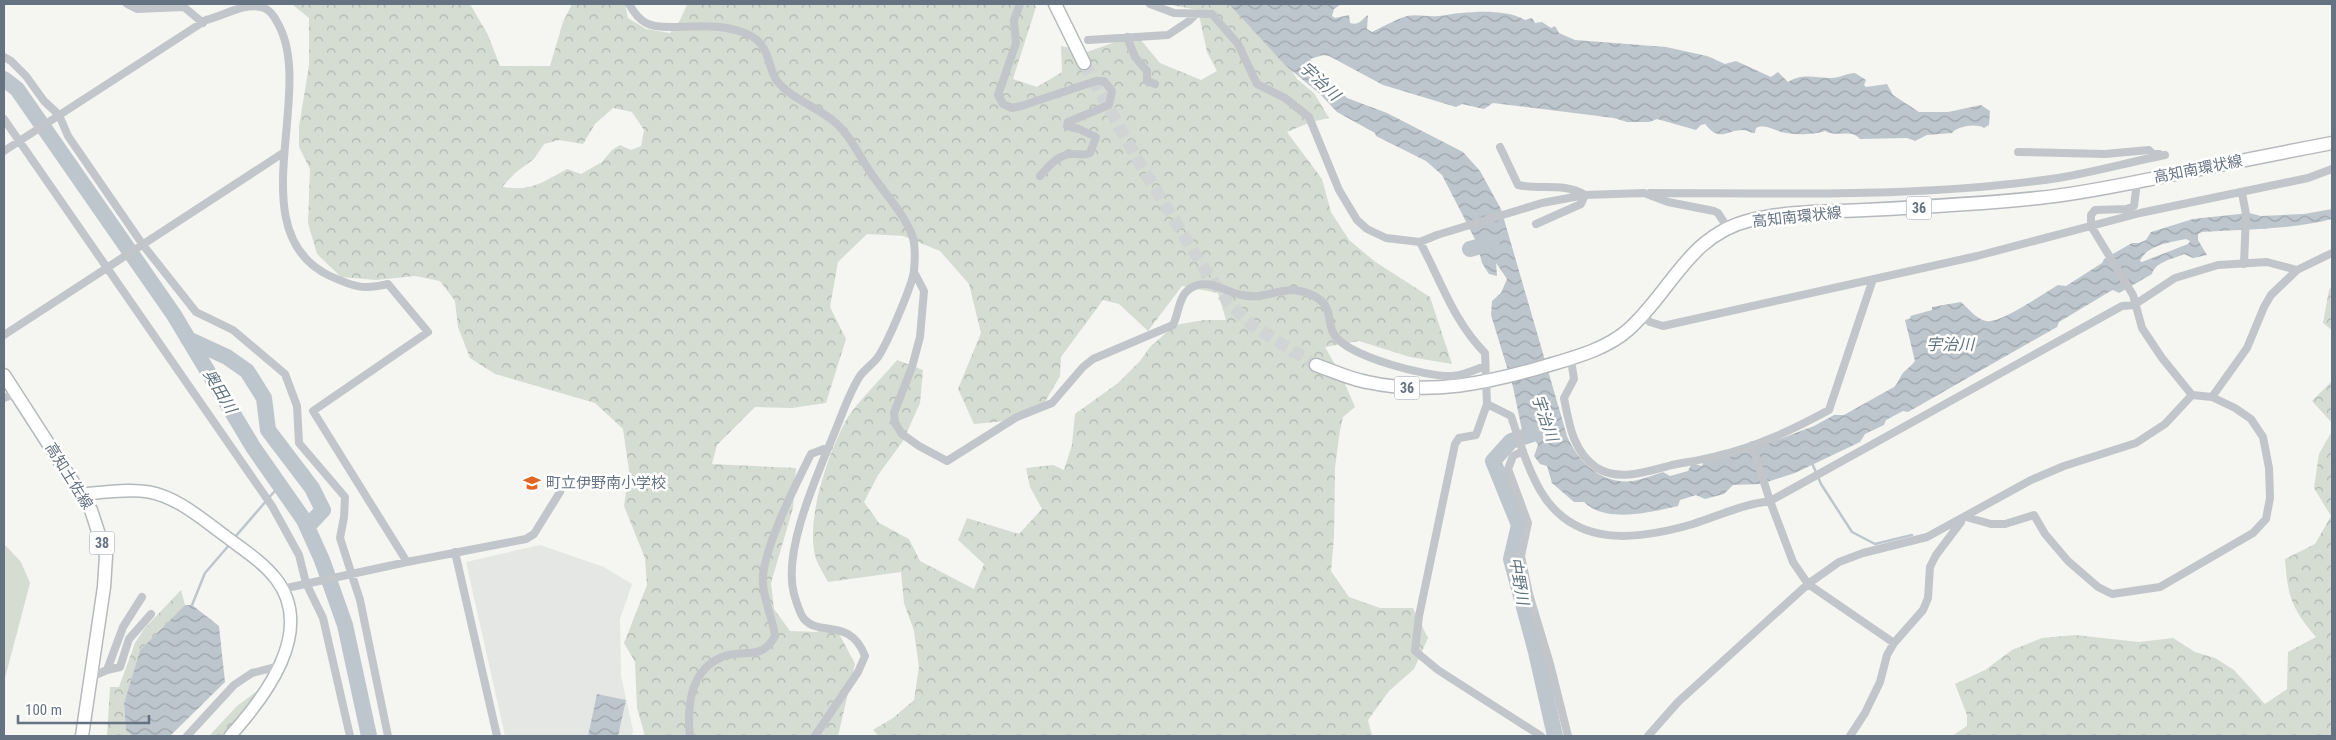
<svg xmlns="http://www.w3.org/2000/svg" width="2336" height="740" font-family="'Roboto Condensed','Noto Sans JP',sans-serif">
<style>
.built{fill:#e5e7e5}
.green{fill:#d5dcd2}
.forest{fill:url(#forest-crowns);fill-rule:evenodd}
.water{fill:url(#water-waves);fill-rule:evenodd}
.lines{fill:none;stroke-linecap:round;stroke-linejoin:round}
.stream{stroke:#bec6cd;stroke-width:2.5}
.river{stroke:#bec6cd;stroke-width:16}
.primary-tunnel{stroke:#d1d4d5;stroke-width:12;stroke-dasharray:12 6;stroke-linecap:butt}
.secondary-casing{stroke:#b4b9be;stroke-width:14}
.primary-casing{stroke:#b5b9bd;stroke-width:15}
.street{stroke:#c2c5c9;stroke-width:8}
.secondary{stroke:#fff;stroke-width:11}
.primary{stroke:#fff;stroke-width:12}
.labels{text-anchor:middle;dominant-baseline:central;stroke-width:5;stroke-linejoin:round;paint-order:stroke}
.shield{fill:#fff;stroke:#929ca8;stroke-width:1}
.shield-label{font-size:14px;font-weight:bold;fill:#647282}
.street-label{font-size:15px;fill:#647282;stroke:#fff}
.poi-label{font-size:15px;fill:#647282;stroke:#fff;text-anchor:start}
.water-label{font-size:16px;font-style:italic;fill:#5f737f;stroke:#fff}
</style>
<defs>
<pattern id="forest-crowns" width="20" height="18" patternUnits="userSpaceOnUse" patternTransform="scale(1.25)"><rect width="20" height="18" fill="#d5dcd2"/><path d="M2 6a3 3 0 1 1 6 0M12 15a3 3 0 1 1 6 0" fill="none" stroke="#b0b7b0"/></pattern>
<pattern id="water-waves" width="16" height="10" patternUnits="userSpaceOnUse" patternTransform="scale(1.25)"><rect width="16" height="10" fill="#bec6cd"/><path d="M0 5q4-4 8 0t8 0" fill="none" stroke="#9ea5ac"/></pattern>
</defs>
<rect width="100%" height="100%" fill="#f5f5f1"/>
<path class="built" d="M540,545L604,567L632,584L620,619L621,676L633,730L632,736H505L466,562Z"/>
<path class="green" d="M4,544L21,562L30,583L4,682Z"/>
<path class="forest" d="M292,4H470L488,35L500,66H550L563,22L572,4H625L628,18L646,29L670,33L679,22L687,5L701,4H1034L1036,7L1013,79L1037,87L1062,72L1061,46L1087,52L1118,41L1140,39L1160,63L1201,80L1217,71L1207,52L1198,10L1166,4H1234L1283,57L1297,79L1314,93L1329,118L1311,122L1287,132L1322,179L1331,212L1349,240L1374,261L1430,297L1452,364L1410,357L1359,341L1325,347L1342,377L1355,407L1343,417L1340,430L1335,468L1334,537L1331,571L1349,597L1380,608H1413L1428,638L1414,669L1389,691L1368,720L1372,736H879L873,730L893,718L914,700L919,667L914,631L904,603L901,572L828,582C824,574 817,564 815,555C806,518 828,455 845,422C855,404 883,377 897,360L923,370L920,403L903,441L878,475L864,502L879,523L909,539L920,561L974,589L984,564L958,540L967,518L1019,534L1042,509L1030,487L1026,468L1053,465L1064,470L1072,445L1075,414L1118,383L1140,361L1150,347L1175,325L1204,320H1226L1218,293L1182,286L1148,331L1119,304L1103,300L1061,357L1060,376L1039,412L1005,421L974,424L958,389L981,333L969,284L940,251L903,236L867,234L838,262L830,307L846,339L826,403L792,408L755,407L717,445L712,464L796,468L793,508L771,583L774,609L790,631L816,632L835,626L855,664L838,736H645L637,708L635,662L624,643L647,585L645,558L624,506L629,470L623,429L595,403L495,374L470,358L458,327L455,301L440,281L415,276L376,280L341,277L317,254L308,223L310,169L299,147V127L309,65V18ZM613,108L632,112L644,130L641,146L631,150L620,145L612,150L602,162L581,174L567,169C543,182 531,192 502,187L515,173L534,159L544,144L559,140L583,144L595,124Z
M2332,286V330L2323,323L2329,290Z
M2332,381V423L2312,401Z
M2332,431V736H1952L1967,726V715L1955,684L1985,670L2012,650L2042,638L2075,635L2139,642L2173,638L2195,652L2215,658L2234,670L2265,704L2287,689L2288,652L2316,637C2291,607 2288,597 2285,559L2315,544L2331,516L2314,488L2319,454Z
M181,590L185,605L140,650L124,703L126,731L133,736H107L110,687H119L135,643L144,629Z
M278,675L229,736H209L237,706Z"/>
<path class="water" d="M1229,4H1341L1334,9L1332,16L1335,18L1349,15L1350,23C1359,26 1361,20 1368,15L1367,29L1372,32C1384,26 1395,20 1407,16C1417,14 1428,17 1438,16C1445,16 1453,13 1461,13C1481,11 1508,10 1525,20L1532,18L1535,23L1542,22L1551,28L1555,26L1559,33L1575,40L1666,47L1707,56L1725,64L1736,61L1771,77L1778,72L1788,82C1803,73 1815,78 1831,78C1840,78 1847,73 1855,73L1866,80L1864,85L1866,87L1887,84L1893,95L1919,112H1948L1981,105L1990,111L1989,125L1984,128C1976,123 1958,126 1952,133L1927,135L1915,141L1907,138L1860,139C1851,128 1838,138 1825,131C1813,135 1799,135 1786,133C1776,132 1766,123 1756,128L1755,133C1749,133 1748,130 1743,130C1726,130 1720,143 1705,124L1701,125L1696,130L1657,119L1649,122H1627L1614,118L1493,103L1484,109L1462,104L1456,107L1383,85L1329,56L1323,55L1310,59L1323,76L1347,98L1387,113L1463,152L1480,171L1501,209L1567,436C1578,462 1602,485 1633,481C1643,479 1653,475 1663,472L1670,476L1688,471L1692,463L1702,466L1705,459L1780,439L1814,426L1834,415H1844L1894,387C1898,383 1898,381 1901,376C1904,370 1911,367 1915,361L1905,320L1911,318L1910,316L1932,310V307L1961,302C1968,308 1976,319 1986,321C2000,324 2044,293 2058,285L2066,286L2102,263L2104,259L2132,243H2139L2146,240L2151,232L2193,219L2249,213L2261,216L2304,214L2332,209V219C2289,230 2246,229 2202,232L2198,234V240L2207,255L2193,258L2184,254C2173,259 2155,262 2152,274L2119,293L2113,290L2109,292L2059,322L2057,327L1908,412L1903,411L1886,420L1884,425L1865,434L1860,442L1795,473L1761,484L1733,485L1724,494L1705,499L1696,495L1680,500L1678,506C1650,512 1607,524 1584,502H1574L1552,483L1547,466L1540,464L1534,456L1538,445L1535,440H1524L1513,387L1491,315L1492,301L1501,293L1507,279L1496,263L1497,276L1489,274L1482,263L1477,243L1442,175L1426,161L1376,136L1375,133L1337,112L1320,94L1285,65ZM2186,239L2190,241L2188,244L2142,262L2140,261C2147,245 2171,242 2186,239Z
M185,605H192L219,626L225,682L170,736H133L126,731L124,703L140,650Z
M597,694L626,700L618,736H588Z"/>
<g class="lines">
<path class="stream" d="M1812,463L1821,484L1852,532L1875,544L1912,535
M235,537L280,485
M192,605L205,573L230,544"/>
<path class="river" d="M4,79L17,89L174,315L253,447L304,520L322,560L345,625L369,736
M1470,249L1492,243
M188,339L227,357L247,371L264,398L268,430L312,488L323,510L307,527
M1536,433L1511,441L1493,461L1519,525L1511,559L1536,652L1555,736"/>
<path class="primary-tunnel" d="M1084,63L1140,164L1205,270L1229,303L1253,326L1316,365"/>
<g class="secondary-casing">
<path id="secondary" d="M81,494C104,493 127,488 149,492C177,497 202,519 224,535C242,549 262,561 276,579C316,631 265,697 230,736"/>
</g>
<g class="primary-casing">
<path id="primary" d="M1055,4L1084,63
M1316,365C1333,371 1350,379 1367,382C1430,396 1489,383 1549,365C1576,357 1606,349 1628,330C1672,291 1688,235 1751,220C1787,211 1827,212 1865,210C1923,207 1980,204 2038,198C2080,194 2121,185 2161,177C2218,165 2275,154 2332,143
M4,375L91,510L106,556L104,587L82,736"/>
</g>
<path class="street" d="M127,4L137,9L184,7L203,23
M629,4C633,11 638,19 646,23C655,28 668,27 677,27C702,26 728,24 751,36C770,46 767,66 777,81C792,100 821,108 838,125C853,139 861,160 873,176C886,195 904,214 912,235C916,245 915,260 914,271C912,286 887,344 878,357C873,364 865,369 860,376C850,391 843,412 836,429C819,471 782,550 794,594C796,601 800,614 804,619C820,637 850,617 865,656L858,672L815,736
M1020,4L1014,20L1016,43L998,95L1003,104L1012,108L1021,106L1096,81H1104L1112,91L1109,105L1068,122L1067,126L1079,129L1096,137L1090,153C1084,156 1080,154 1074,154C1059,153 1049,166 1040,176
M1150,4L1174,13L1212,14L1238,44L1257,84L1285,98L1309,117L1339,190L1357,220L1367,229L1386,238L1420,242L1437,235L1542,203L1585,195L1644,193L1668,202L1714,211L1718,213L1727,227
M1127,37L1135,57L1147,71V81L1155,84
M1088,40L1168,35L1189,21L1196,14
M4,57L11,61L26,76L44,101L59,115L68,136L143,245L196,312L233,330L285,374L297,406L299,443L345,497L344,517L340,538L360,600L388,736
M4,119L272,506L299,555L306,583L323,618L350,736
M1500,147L1518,185C1541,190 1564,182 1585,195L1581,204L1536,224
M4,151L206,20C224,16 242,3 261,7C268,8 274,16 277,22C318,90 237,232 330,276C354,287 363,290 388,284L428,332L313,411L407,562
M2018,152L2105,154L2149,150L2153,154H2159
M1650,193C1786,193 1924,198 2058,178C2094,172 2130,162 2165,155
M2242,193L2246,214L2244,264
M1420,242C1441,281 1454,322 1485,353L1487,404L1476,435L1459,438L1455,444L1419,616L1415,651L1438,670L1541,736
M914,272L924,291L920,337L912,367L894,413L895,423L902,434L919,446L947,461L1017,417L1052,403L1083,367L1093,359L1173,325C1178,315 1179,298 1187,291C1204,275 1225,292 1242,295C1268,301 1284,282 1312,295C1336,306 1325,323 1335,336C1351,357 1426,377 1452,376C1462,376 1475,370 1485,366
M1641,315L1650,322L1663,326L1977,256L2140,213L2308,178L2332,169
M4,335L283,153
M1571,360L1574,379L1564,398C1569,424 1573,452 1597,468C1620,482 1649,471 1672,465C1687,462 1702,460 1717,456C1757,447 1794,429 1829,410L1873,279
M2212,397L2247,348L2264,307L2271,295L2297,270L2332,253
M4,398L15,394
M1487,404L1511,416C1519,440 1527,467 1540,490C1574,549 1638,540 1693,524C1721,515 1740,505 1770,501L2122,306L2134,305L2175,278L2218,265L2267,262L2297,270
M1752,445L1770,501L1793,562L1808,584L1894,643
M1523,451L1513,456L1508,469L1528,523L1521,556L1529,594L1550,664L1568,736
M1966,517L1991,524H2005L2034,515L2045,534L2068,561L2098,587L2112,594L2160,587L2253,533L2266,519L2270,498L2269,468L2263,437L2251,419L2235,408L2212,397L2192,395L2162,358L2142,328L2133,295L2091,226V215L2095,210L2127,209L2134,206L2137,182
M455,552L497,736
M282,589L407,562L526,539L534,534L560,492
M107,670L120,667L129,639L151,614
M91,677L107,670L123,627L142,597
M187,736L234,685L252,673L280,666
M690,736C687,707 690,670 722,657C744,648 761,662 775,636C773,619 764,601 763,584C760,554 797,482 811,454L829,447
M1648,736L1678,702L1808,584L1839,562L1863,553L1927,537L2031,480L2064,466L2136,443L2165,424L2192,395
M1850,736L1865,713L1880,682L1887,655L1894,643L1923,610L1928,598L1930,567L1936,555L1961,522"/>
<use href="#secondary" class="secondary"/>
<use href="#primary" class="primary"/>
</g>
<defs>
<g id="school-bare" transform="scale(1.35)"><path d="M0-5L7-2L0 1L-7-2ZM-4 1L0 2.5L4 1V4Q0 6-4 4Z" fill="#e36423" stroke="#fff" stroke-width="2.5" paint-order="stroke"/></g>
</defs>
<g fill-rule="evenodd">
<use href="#school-bare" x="532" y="483"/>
</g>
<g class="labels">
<g class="shield">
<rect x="1906.5" y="196.5" width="25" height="23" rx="4"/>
<rect x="1394.5" y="376.5" width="25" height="23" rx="4"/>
<rect x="89.5" y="531.5" width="25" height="23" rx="4"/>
</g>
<g class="shield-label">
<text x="1919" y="208">36</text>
<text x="1407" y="388">36</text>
<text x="102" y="543">38</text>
</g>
<g class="street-label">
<text transform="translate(2198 169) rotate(-11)">高知南環状線</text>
<text transform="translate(1797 217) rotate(-6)">高知南環状線</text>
<text transform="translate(69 476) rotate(58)">高知土佐線</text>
</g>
<g class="poi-label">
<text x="546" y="483">町立伊野南小学校</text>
</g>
<g class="water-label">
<text transform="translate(1320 81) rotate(43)">宇治川</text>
<text x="1950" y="344">宇治川</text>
<text transform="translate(220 391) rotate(59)">奥田川</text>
<text transform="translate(1545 418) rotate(71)">宇治川</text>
<text transform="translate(1519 581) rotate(80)">中野川</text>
</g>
</g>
<rect width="2336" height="740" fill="none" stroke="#647282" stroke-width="10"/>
<path d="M18 715v8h131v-8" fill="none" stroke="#647282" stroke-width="2.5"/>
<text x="25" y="715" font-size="15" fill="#647282" stroke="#ffffff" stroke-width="4" paint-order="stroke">100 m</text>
</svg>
